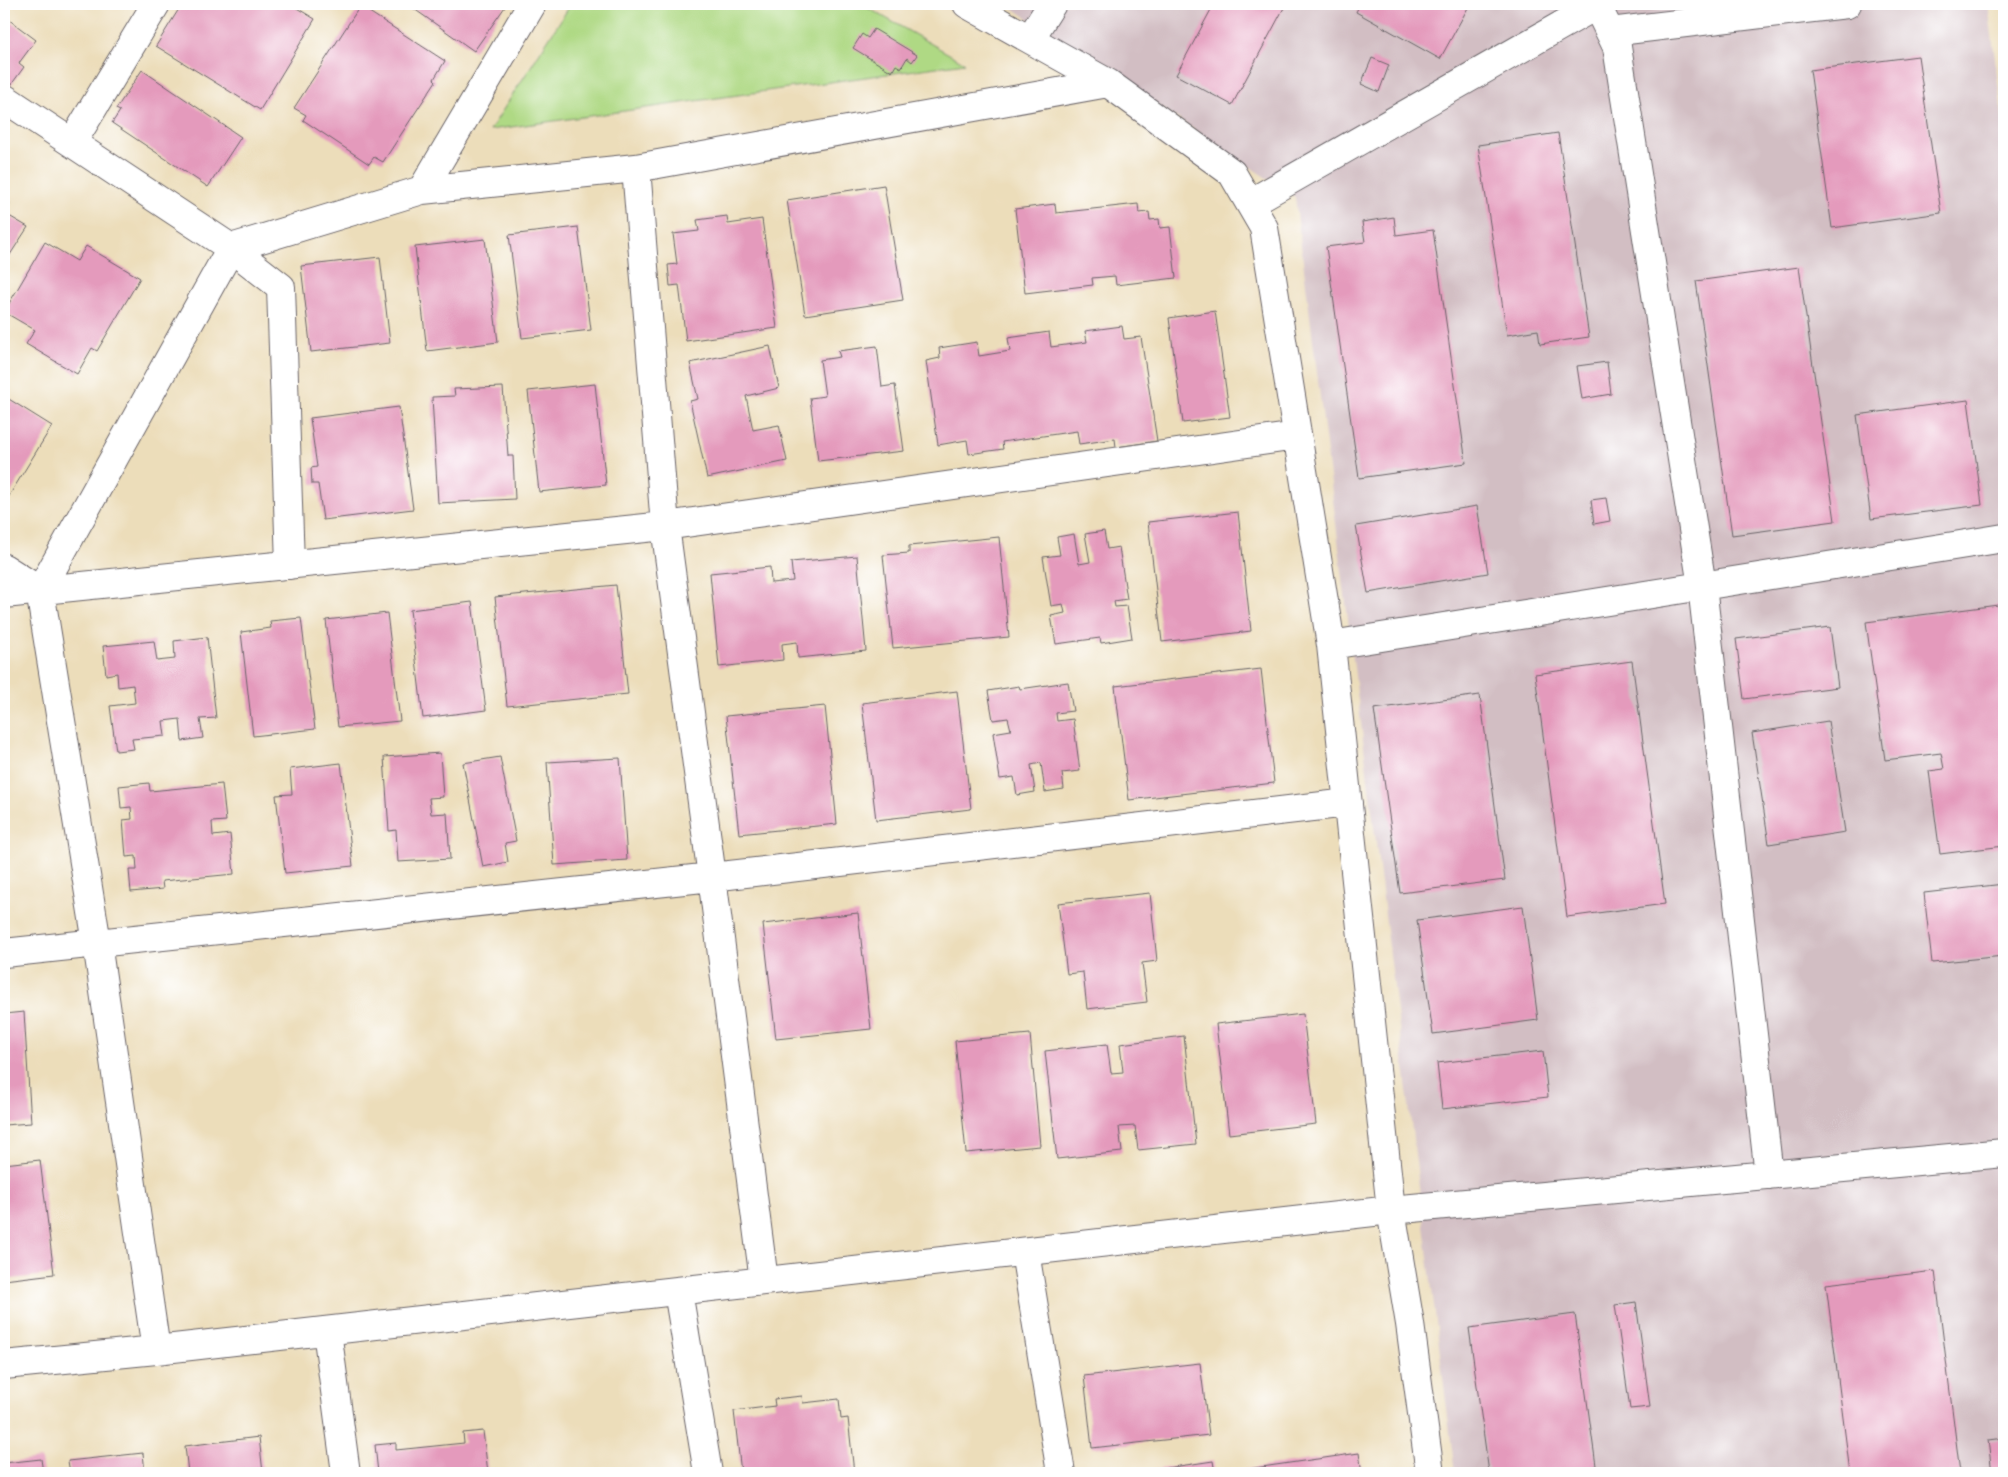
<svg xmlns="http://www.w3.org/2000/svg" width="2008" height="1477" font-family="'Indie Flower',sans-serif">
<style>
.industrial{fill:#d2bec3}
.green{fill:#afd984;stroke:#687e60}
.building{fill:#e49abc}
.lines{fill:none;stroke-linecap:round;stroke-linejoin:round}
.street-casing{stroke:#696367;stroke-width:30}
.street{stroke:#fff;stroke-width:28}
</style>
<rect width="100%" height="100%" fill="#fff"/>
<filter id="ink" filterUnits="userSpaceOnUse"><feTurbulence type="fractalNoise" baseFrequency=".02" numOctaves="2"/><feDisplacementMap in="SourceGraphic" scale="10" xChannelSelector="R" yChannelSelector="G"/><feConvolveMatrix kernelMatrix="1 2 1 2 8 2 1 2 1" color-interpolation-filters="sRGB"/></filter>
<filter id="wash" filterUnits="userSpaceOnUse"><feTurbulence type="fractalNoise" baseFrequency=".0096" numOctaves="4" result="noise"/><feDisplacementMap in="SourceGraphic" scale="20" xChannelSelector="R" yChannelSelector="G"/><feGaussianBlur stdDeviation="1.12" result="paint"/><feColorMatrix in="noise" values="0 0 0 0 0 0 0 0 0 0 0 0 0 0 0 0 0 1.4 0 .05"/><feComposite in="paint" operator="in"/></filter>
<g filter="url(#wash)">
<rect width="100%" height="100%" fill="#ecddba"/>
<path class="industrial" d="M1009,4H1988L2004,130V1473H1455L1295,197L1008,5Z"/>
<path class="green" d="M571,4H861L965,63L490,130Z"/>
<g id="blocks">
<path class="building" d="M182,4H290L315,19L260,110L156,46Z
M407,4H507L474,51Z
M1214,4H1286L1232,105L1176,75Z
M1360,4H1470L1440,59L1356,12Z
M360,6L445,61L434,79L436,81L383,162L374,157L369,164L303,120L306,115L294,108Z
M4,16L36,40L19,63L24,67L6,92L4,91Z
M874,29L917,55L912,62L907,58L901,68L896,65L892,72L853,48L862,34L868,38Z
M1918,56L1941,213L1832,228L1810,70Z
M1372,58L1389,65L1379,92L1361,84Z
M142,70L241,137L208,187L112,123L120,111L116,109Z
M1558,133L1589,337L1540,344L1538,330L1507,335L1478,145Z
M884,185L903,300L805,315L787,200Z
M4,199L10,203L4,213L28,227L4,264Z
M1055,204L1056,213L1138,204L1139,213L1149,212L1150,220L1159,219L1160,228L1170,227L1176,278L1116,285L1115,276L1092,278L1093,285L1025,293L1015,209Z
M727,216L728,224L762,219L777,328L686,341L679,285L670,286L668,265L677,264L673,234L699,231L697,220Z
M1394,217L1396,235L1433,230L1466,463L1359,478L1326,247L1365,242L1362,222Z
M578,227L591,330L522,338L509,235Z
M485,239L498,342L427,351L415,247Z
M45,242L77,261L86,246L140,278L97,351L92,348L77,374L26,344L35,330L4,312Z
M380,257L390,343L311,352L301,266Z
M1799,267L1835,521L1732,535L1696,281Z
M1215,311L1230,417L1183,423L1169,318Z
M1122,326L1124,339L1141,337L1157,441L1116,447L1115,439L1079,444L1077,431L1002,442L1003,449L969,454L967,440L938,445L926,361L940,358L939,348L977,342L979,356L1010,351L1008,338L1049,332L1051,347L1087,342L1085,331Z
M770,346L779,388L746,396L753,430L779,425L787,461L707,478L690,401L698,399L690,363Z
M877,346L882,387L895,385L904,451L818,461L810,398L825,396L820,360L840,357L838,351Z
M1607,362L1611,394L1582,399L1577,366Z
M595,384L606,485L539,492L528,391Z
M503,387L508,456H513L515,499L438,503L432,397L455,396L454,389Z
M4,396L52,426L4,504Z
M1968,400L1982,505L1871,519L1857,415Z
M399,407L413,509L323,520L318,484H312L311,468L317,467L310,418Z
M1606,498L1610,521L1594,524L1591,500Z
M1477,506L1488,573L1368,593L1356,526Z
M1238,512L1251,631L1162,642L1148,522Z
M1104,531L1107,549L1119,547L1127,599L1114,601L1115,607L1127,606L1132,638L1101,643L1100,638L1056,644L1051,616L1065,613L1063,604L1051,606L1043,557L1060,555L1057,537L1074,534L1079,564L1090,562L1085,534Z
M999,537L1009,637L893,648L883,555L909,553V546Z
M857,556L866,651L798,658L797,642L782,644L783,660L719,667L710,573L770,567L771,583L793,581L791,562Z
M616,585L628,694L507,706L495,597Z
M472,602L486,710L423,718L410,610Z
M1998,605L2004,652V846L1940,854L1929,771L1944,769L1941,753L1885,760L1866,622Z
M387,613L400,721L338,727L326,620Z
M301,618L315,729L253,736L241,632L271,628L270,621Z
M1830,627L1838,687L1744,699L1736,639Z
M207,637L216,718L200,719L203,738L182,741L180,719L163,721L165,736L132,739L134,749L116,751L110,706L135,703L133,685L118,687L117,673L106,675L103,646L154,641L157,661L175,659L174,641Z
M1632,661L1665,904L1567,917L1535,674Z
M1261,669L1274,783L1129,800L1115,686Z
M1068,682L1073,711L1056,713L1057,721L1073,719L1080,771L1062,773L1064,789L1045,792L1041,763L1031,765L1035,792L1017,795L1014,777L1000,779L993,733L1011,730L1008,718L993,720L988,691L1019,686L1020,689Z
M957,691L971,809L876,820L862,703Z
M1480,695L1505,880L1400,893L1374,709Z
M825,706L837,824L739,834L726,716Z
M1828,721L1845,832L1769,844L1752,733Z
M440,753L443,797L429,798L431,814L447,813L450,859L398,862L396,830L389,831L384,757Z
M500,757L516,841L505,843L508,862L483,867L463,763Z
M620,758L627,860L554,865L547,762Z
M341,763L353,866L285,873L276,795L292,794L290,769Z
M149,783L150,791L222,784L226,821L212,822L213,836L230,834L234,874L162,881L163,889L131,892L129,870H137L136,856L126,857L123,820L132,819L131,807L121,808L119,786Z
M2004,884V956L1932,963L1924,893Z
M1150,893L1157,961L1142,963L1147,1002L1087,1009L1083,972L1067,974L1058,903Z
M1523,906L1538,1020L1433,1034L1417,920Z
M858,913L871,1029L776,1039L763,924Z
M24,1012L31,1123L4,1125V1014Z
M1303,1014L1316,1124L1229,1134L1216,1024Z
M1030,1034L1040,1146L966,1153L955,1041Z
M1184,1036L1196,1144L1138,1150L1135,1126L1119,1127L1122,1152L1057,1159L1045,1051L1107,1044L1111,1073L1123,1072L1120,1044Z
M1543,1051L1548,1097L1442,1109L1437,1063Z
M40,1160L54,1274L4,1280V1164Z
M1935,1271L1960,1473H1850L1826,1284Z
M1636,1302L1650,1407L1630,1409L1615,1305Z
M1575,1314L1597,1473H1489L1469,1328Z
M1200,1363L1209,1435L1092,1448L1084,1376Z
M802,1396L803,1403L839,1399L841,1419L848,1418L854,1473H741L734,1411L775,1406L774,1399Z
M483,1431L488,1473H378L375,1445L396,1443V1450L464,1443L463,1433Z
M259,1437L263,1473H188L185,1446Z
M2004,1438V1473H1992L1988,1440Z
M143,1453L145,1473H70L68,1461Z
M1359,1453L1362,1473H1242L1241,1470Z
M41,1459L43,1473H4V1463Z
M1213,1461L1215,1473H1139V1472Z"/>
</g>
</g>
<g filter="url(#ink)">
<use href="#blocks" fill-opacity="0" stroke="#696367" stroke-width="1"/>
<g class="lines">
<g class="street-casing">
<path id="street" d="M967,4L1108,83L1232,173L1264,228L1331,645L1391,1210L1410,1324L1430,1473
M1596,4L1617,47L1702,586L1769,1175
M1610,32L1847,4
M1030,39L1052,4
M1108,83L636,168L665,526L712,877L1348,803
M4,98L231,248L281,287L290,565
M72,143L156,4
M422,190L532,4
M1250,203L1597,5
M4,568L40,591
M4,594L665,526L1297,436
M1331,645L2004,538
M4,953L712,877L764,1281
M1025,1252L1061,1473
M678,1291L708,1473
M327,1331L346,1473
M156,1350L97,943L40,591L231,248L422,190L636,168
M4,1365L156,1350L1391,1210L2004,1153"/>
</g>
<use href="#street" class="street"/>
</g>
</g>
<rect width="2008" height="1477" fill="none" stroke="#fff" stroke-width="20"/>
</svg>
